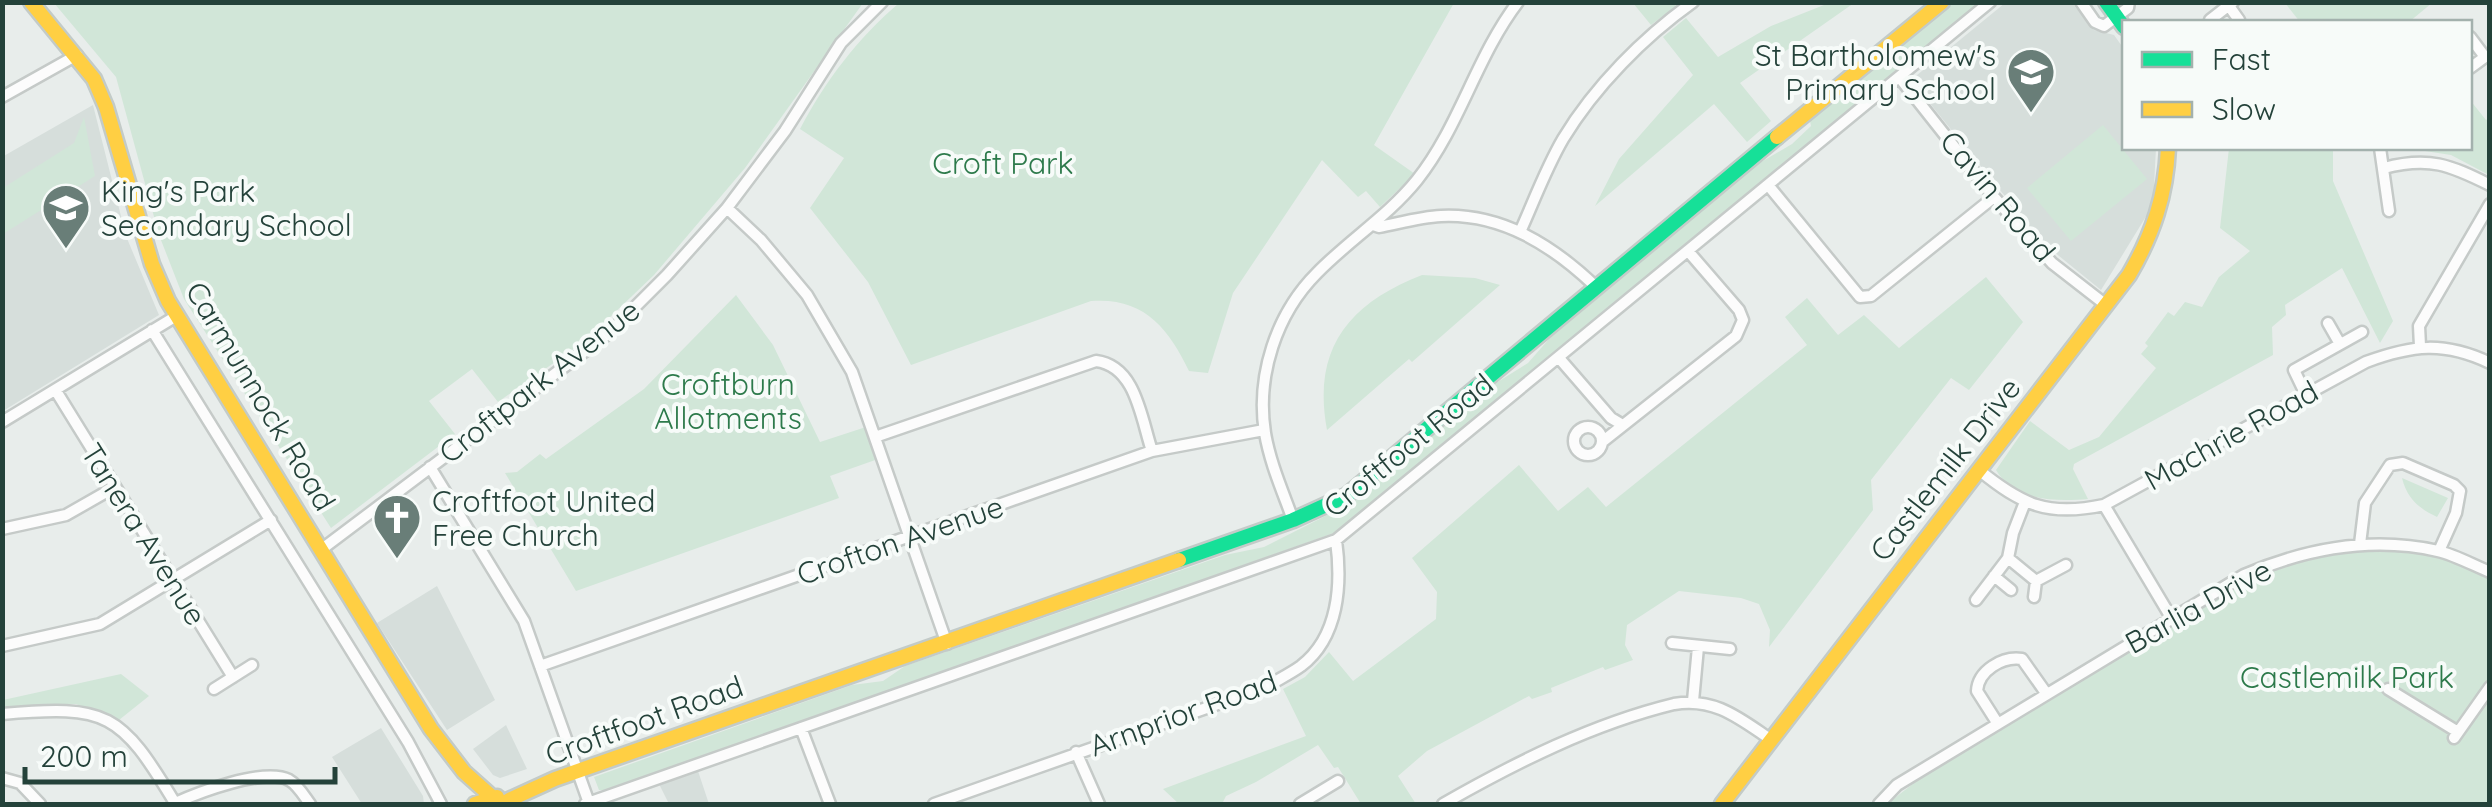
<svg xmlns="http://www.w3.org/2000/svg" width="2492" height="807" font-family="Quicksand,sans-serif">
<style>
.built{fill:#d6dedb}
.green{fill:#d1e6d8}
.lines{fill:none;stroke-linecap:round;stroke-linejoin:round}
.street-casing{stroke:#c5cac8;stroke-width:15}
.fast-casing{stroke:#c3cbc8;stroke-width:19}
.slow-casing{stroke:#c3cbc8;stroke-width:19}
.street{stroke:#fcfcfc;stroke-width:10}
.fast{stroke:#16e098;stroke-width:14}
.slow{stroke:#ffcf43;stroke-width:14}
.labels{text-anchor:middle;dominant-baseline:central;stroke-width:8;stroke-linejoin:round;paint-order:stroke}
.poi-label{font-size:30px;fill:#24423a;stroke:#f7fbf9;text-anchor:start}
.park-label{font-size:30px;fill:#2d7a4b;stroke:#f7fbf9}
.street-label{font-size:30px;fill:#24423a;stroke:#f7fbf9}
</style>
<rect width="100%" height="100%" fill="#e8edeb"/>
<path class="built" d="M2005,3H2072L2094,30L2114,35L2124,49V148H2156L2153,205L2101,290L2043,243L1911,80Z
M93,105L126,236L159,315L3,411L2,157Z
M437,586L495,700L447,730L377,623Z
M506,725L527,769L500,778L493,775L473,749Z
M381,728L423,796L424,804H362L332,757Z
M698,771L709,804H669L659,784Z"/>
<path class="green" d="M1949,2L1982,3L1334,533L608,790H599L594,777L852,685L883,681L905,666L1225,555L1264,547L1349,504L1496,383L1528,363L1549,339L1756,165L1792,144L1811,126L1809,116Z
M863,3L745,168L654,275L585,341L498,402L472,369L429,401L455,434L331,528L184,299L159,235L116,77L54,3Z
M899,3V2L1454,3L1374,145L1415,174L1380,207L1366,191L1358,197L1322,160L1233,293L1208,373L1189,371C1168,327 1143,297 1091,301L911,365L868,282L810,208L844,158L800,129C825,81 858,38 899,3Z
M1633,3H1673L1676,6L1651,25Z
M1829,3H1854L1740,83L1771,121L1747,142L1714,104L1595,206L1619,159L1693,75L1663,37L1686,18L1718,57L1771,26Z
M2285,3H2432L2409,22H2300Z
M2470,100L2486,120L2489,118V175L2451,155L2425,151V148H2470Z
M84,117L95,176L3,234V188L74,143Z
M2103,125L2147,179L2071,241L2027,188Z
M2229,148H2333V181L2393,321L2380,343L2342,268L2285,305L2286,315L2272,327L2273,355L2074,464L2073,469L2088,499C2056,502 2014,501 1996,470L2030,421L2069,450L2099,437L2156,368L2141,354L2148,346L2145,343L2168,312L2174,316L2185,302L2202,307L2219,277L2250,251L2220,228Z
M1422,275L1475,278L1500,285L1412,362L1409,359L1327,430C1312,349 1348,304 1422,275Z
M1986,277L2023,322L1969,390L1951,378L1871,480L1873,510L1769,647L1770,630L1759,604L1741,598L1679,591L1627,625L1625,645L1633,660L1605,670L1603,667L1551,688L1552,692L1532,699L1529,696L1427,751L1398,776L1416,804H1361L1338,767L1334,768L1318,745L1256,782L1226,796L1222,804H1179L1163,789L1306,736L1283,689L1305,677L1329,652L1353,681L1436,619L1437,592L1412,558L1519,465L1558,511L1588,487L1606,507L1807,345L1785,317L1807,298L1838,335L1864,315L1899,348Z
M736,295L773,345L820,442L866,427L878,459L830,476L839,498L576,591L505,473L517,472L540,454L546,459L644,389Z
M2402,478L2448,498L2437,517C2418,508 2407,498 2402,478Z
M2359,548L2436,553L2489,575V804H1887L1914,783L2248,576L2278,563Z
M121,674L149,696L119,720L76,704L3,708V700Z"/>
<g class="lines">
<g class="street-casing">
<path id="street" d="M2081,2L2095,22L2104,26L2128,8L2129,2
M2229,6L2239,20
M2210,20L2233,2
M2470,37L2485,57L2470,68
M1899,77L1994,197L2052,263L2106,305
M2,97L77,55
M2380,148L2389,211
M2384,168C2429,156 2450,165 2490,185
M1768,185L1860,297L1871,296L1994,197
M727,208L761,240L807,295L852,372L947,644
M1373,225L1379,227C1400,223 1420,217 1441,216C1502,213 1553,246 1595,286
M1520,232C1534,201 1546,168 1563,139C1595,86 1644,37 1693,2
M2328,323L2340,344
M152,330L408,742L441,804
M2420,346L2419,326L2490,204
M1559,358L1611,418L1621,424
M56,391L233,677
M2306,395L2294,370L2362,332
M2,422L178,315
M1574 441a14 14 0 1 1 28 0a14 14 0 1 1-28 0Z
M875,437L1096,361C1136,366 1141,418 1152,451
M1602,442L1736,336L1743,320L1739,310L1688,251
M430,467L524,621L589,803
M1979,470C2022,505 2048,517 2104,505L2366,362C2412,345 2444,341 2490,363
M2104,505L2172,619
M1293,520C1283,492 1270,463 1265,433C1256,376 1276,314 1317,273C1349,240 1388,216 1417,180C1460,126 1476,57 1518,2
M2,529L66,515L115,487
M2360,544L2365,503L2390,465L2403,463L2454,485L2460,491L2456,513L2439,551
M322,549L609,333L667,275L727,208L785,131L841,43L882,2
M2008,558L2036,581
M1994,576L2011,590
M2034,597L2036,581L2066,565
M1976,600L2008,558L2013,533L2025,502
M1672,643L1730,649
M2,646L100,624L271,520
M540,666L1152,451L1264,430
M214,689L252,665
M2388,689L2458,732
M1693,701L1698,647
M2,714C108,705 120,712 175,803
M1998,724L1977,691C1978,671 2002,656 2022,659L2046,693
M801,728L830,804
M2454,738L2490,687
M1076,752L1099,804
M2,778L20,783L40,804
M173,804C197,793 264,767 289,780C298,785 304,796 310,804
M585,804L1336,540L1990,2
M934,804L1266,687C1277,680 1290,674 1301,666C1339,637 1342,584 1336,540
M1300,804L1338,781
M1443,804C1515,763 1592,724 1674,704C1714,697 1739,718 1770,739
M1879,804L1897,785L2244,575C2305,549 2372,536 2438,551C2455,555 2473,565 2490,572"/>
</g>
<g class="fast-casing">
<path id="fast" d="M2106,2L2124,27
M1179,560L1293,520L1346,496L1777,137"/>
</g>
<g class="slow-casing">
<path id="slow" d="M31,2L94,79L106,107L152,264L168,301L431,729L464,772L492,797
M1777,137L1942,2
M509,800L555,779L1179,560
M475,804L497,797
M1722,804L2129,275C2153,234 2166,195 2168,148"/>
</g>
<use href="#street" class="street"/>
<use href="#fast" class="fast"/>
<use href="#slow" class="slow"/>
</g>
<defs>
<g id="school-pin" transform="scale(2.5)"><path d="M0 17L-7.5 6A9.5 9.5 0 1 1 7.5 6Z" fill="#697e78" stroke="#f7fbf9"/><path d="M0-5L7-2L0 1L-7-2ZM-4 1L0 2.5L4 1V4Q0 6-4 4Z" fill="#fff"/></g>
<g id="church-pin" transform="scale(2.5)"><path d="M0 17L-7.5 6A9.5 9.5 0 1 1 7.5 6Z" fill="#697e78" stroke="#f7fbf9"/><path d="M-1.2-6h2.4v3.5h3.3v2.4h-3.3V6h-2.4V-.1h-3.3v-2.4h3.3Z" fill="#fff"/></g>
</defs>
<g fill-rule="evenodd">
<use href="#school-pin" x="2031" y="72"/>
<use href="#school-pin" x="66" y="208"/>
<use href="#church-pin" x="397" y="518"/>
</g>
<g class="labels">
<g class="poi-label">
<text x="1996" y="55" text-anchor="end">St Bartholomew's<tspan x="1996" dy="34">Primary School</tspan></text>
<text x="101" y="191">King's Park<tspan x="101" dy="34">Secondary School</tspan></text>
<text x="432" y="501">Croftfoot United<tspan x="432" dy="34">Free Church</tspan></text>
</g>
<g class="park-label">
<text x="1003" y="163">Croft Park</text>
<text x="728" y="384">Croftburn<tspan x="728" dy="34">Allotments</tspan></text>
<text x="2347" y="677">Castlemilk Park</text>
</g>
<g class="street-label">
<text transform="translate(1998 196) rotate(50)">Cavin Road</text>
<text transform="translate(539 381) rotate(-38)">Croftpark Avenue</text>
<text transform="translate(261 396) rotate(59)">Carmunnock Road</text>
<text transform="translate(2231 435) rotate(-29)">Machrie Road</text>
<text transform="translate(1408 445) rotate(-39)">Croftfoot Road</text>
<text transform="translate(1945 469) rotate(-52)">Castlemilk Drive</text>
<text transform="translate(144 534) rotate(58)">Tanera Avenue</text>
<text transform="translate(900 540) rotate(-19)">Crofton Avenue</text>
<text transform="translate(2198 606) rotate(-29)">Barlia Drive</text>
<text transform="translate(1183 713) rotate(-20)">Arnprior Road</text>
<text transform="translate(644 720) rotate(-20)">Croftfoot Road</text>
</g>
</g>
<rect width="2492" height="807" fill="none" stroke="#24423a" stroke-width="10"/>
<rect x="2122" y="20" width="350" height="130" fill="#f7fbf9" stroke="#a3b1ad" stroke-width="2.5"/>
<rect x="2142" y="52" width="50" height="15" fill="#16e098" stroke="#a3b1ad" stroke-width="2.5"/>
<text x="2212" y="70" font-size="30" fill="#24423a">Fast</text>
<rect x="2142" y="102" width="50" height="15" fill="#ffcf43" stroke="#a3b1ad" stroke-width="2.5"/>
<text x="2212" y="120" font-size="30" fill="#24423a">Slow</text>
<path d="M25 767v15h310v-15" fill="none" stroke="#24423a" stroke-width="5"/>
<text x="40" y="767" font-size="30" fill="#24423a" stroke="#f7fbf9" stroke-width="8" paint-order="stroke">200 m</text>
</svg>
